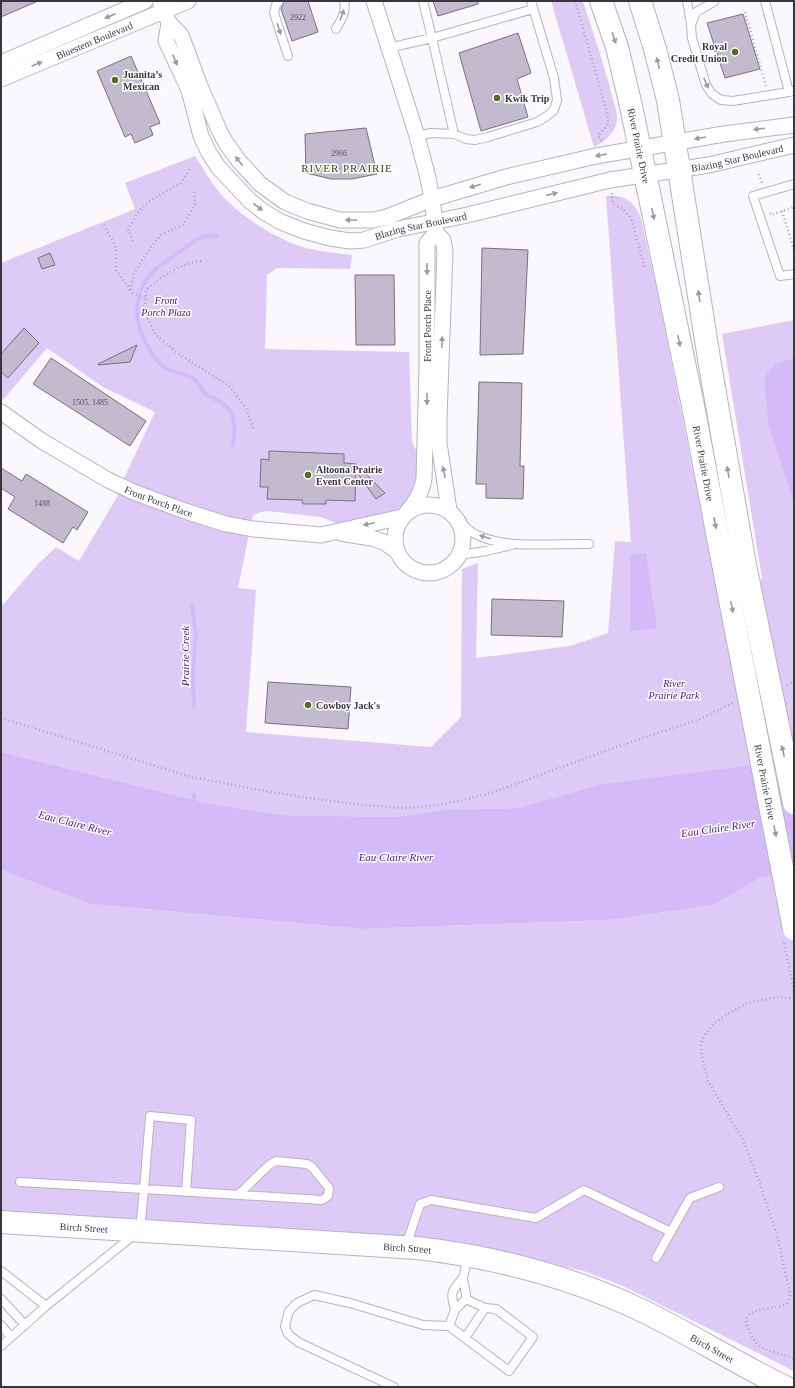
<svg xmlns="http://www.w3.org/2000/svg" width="795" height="1388" font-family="Georgia,serif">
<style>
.green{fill:#ddcaf7}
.water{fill:#d5bafa}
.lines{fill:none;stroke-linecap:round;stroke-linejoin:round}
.stream{stroke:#d5bafa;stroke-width:4}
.building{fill:#c2bace;stroke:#787183}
.lane-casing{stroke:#b9b1c5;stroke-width:10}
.street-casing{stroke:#b9b1c5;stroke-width:17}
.secondary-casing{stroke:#b9b1c5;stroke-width:24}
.path{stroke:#a9a7ad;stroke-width:2.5;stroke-dasharray:1 3;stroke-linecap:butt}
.lane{stroke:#fff;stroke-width:8}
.street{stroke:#fff;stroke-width:15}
.secondary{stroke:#fff;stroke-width:22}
.secondary-bridge-casing{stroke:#b9b1c5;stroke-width:24;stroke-linecap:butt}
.path-bridge{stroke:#a9a7ad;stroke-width:2.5;stroke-dasharray:1 3;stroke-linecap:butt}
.secondary-bridge{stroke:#fff;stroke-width:22}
.oneway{fill:#9c9a9e}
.poi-dot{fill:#576d1c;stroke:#fff;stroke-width:1.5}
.labels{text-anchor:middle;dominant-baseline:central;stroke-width:3;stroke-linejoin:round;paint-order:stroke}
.number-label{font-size:8px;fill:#5a5661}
.street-label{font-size:10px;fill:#38353d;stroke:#fff}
.poi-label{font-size:10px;font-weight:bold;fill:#38353d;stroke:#fff;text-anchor:start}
.park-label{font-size:10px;font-style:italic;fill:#46146f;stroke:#fff}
.neighbourhood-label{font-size:11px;letter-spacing:1px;fill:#384811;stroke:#fff}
.water-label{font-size:11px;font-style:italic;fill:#491974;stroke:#fff}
</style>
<rect width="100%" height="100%" fill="#faf8fd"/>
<path class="green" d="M551,1H583C593,33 604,64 612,96C614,104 618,113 617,120C615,133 605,142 594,147Z
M195,156C203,168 210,181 219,192C239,216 277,240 306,248C321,252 337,253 352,255L350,269L277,268L267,275L265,349L409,352L412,442L419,456L415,490L405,504L395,511L338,524L321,517L267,511L261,512L253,515L238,588L256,590L246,732L431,747L461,717L462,569L478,563L476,658L570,646L608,633L615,541L631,542L606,196C624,193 636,203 641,219L657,290L722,616L762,578L722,334L794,320V762L761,764L519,808L442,810L397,817L282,815L207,803L1,752V607L38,564L56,547L79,561L117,497L125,476L155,412L103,387L47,348L3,400L1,398V263L135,209L125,183Z
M1,870L90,904L362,929L609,920L714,905L762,877L781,875L794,939V1371L623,1286L584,1271L486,1251L1,1215Z"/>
<path class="water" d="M794,358V504L769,426L764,379L769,371L776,364Z
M646,553L657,628L630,631V555Z
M1,752L207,803L282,815L397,817L442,810L519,808L599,785L761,764L794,762V875L762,877L714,905L609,920L362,929L90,904L1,870Z"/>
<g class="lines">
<path class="stream" d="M217,236C213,236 206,235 202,237C191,242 173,257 162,264C133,284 131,319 148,347C152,354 156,362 163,366C172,372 184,374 194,379C200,383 201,392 207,395C211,398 216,399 221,402C237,412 235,429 233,445
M192,605L196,634L193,672L194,707
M194,795L195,805"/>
</g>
<path class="building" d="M1,1H38L1,17Z
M284,1H308L318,32L292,41L281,9Z
M433,1H478V4L438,16Z
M743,14L760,69L725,78L707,23Z
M518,33L531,73L517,79L528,117L481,131L459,53Z
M131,56L160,123L150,127L153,135L135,143L131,134L125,137L97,71Z
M366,128L377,174L352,179H331L306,173L305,134Z
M482,248L528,250L523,354L480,355Z
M50,253L55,265L42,269L38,258Z
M355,275H394L395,345H356Z
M24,328L39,343L8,378L1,372V354Z
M137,345L130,362L98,365V364Z
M51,358L146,421L130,446L33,384Z
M479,382L522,383L520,466H524L523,499L486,498V484H476Z
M269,451L344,454V463L356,464L355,501L326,500V504H303L302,500L267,499L268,487H260L261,459L269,460Z
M1,468L22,481L26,474L88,512L77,530L73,527L63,543L8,509L15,497L1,488Z
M362,470L385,493L376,499L358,474Z
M492,599L564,601L562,637L491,635Z
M268,682L351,687L348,729L265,723Z"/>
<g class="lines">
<g class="lane-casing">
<path id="lane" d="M279,1L276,5L274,13L288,56
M687,1L691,24
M765,1L789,92L793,91
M714,2L696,12L691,25L692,38L706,85L712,94L721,100L733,101L789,92
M336,29C341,20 347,11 344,1
M388,48L432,38L533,9
M454,134L466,139L475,140L488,137L537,122L547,116L554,110L557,100L554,78L531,1
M417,136L431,133L454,134L432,38L423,1
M794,184L753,196L780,276L794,274
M458,520C464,525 469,531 475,534C505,550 556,543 589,544
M459,555L486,551L512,545
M20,1182L144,1189L150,1116L191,1120L186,1192
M406,1246L420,1204L431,1200L536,1218L584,1190L671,1232
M656,1258L690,1198L719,1187
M1,1271L46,1306
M1,1299L25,1325
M455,1310C450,1293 451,1291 463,1278
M1,1325L11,1337
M449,1326L455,1310L466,1299V1294L463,1278L468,1256
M465,1338L485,1308
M1,1346L46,1306L140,1230L144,1189L322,1200L328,1196L329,1188L312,1167L307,1164L276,1161L269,1165L238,1195
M394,1387L298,1342L288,1334L285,1326L289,1311L297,1303L314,1295L350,1303L423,1325L449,1326L509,1371L533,1337L496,1309L485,1308L466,1299"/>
</g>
<g class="street-casing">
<g id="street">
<path d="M160,1L169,23L181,35L200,86L219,130L226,143L239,161L260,184L285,202L307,211L340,220H374L387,217L432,199L506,177L596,156L724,134L794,125"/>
<path d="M374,1L417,136L428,178L432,199L436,233L443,240L445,252L439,418V443L449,510"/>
<path id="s1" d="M169,23L166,41L189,90L201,136L208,151L218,167L250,201L264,212L281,222L304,231L330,238L350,241L364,240L398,229L463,216L610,180L709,165L794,145"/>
<path d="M1,63L145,1"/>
<path id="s2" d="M1,79L188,1"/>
<path id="s3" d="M1,412L42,441L108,480L136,493L185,511L226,524L253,529L321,535L402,517"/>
<circle cx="429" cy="539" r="34"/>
<path d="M407,512C416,502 422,492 424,479L427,367V243L436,233"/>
<path d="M341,533L371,538L384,542L397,551"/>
</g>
</g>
<g class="secondary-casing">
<g id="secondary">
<path id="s4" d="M601,1L617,47L631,106L693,406L724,569"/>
<path d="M640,1L655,49L668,100L710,365L745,565"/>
<path id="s5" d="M1,1222L417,1248C495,1257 569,1276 641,1310C690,1334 736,1363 785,1387"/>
</g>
</g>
<path class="path" d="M575,1L607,112L608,124L598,136L602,141
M745,12L766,86
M759,174L762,183
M612,193L613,204L623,209L631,218L645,268
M782,211L794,250
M770,213L771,215L794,207
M104,225L116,247V270L133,293L146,298
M133,241L128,229L139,211L148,202L181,183L191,167
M201,261C179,264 163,276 146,290L145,312L155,334L176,352L229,386L246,408L254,431
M130,290L134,273L151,247L162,234L183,225L195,205L194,189
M787,685L794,682
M1,718L191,777L266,791L309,798L363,805L403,808L431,806L459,801L491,793L616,747L700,719L724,707L733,703
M794,999L777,997L748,1003L729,1013L715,1023L706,1033L701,1043L702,1057L708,1081L743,1140L758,1178L777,1235L790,1294C790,1297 789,1300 787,1303C779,1311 739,1305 747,1326C758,1355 770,1348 794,1359"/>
<use href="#lane" class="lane"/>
<use href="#street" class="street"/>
<use href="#secondary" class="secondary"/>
<g class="secondary-bridge-casing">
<g id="secondary-bridge">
<path d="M745,565L794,803"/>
<path id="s6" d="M724,569L794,929"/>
</g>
</g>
<path class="path-bridge" d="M784,943L794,991"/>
<use href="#secondary-bridge" class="secondary-bridge"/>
</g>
<defs><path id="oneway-solid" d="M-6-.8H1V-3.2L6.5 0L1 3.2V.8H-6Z"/></defs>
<g class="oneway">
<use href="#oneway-solid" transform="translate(342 15) rotate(-70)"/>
<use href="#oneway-solid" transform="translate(110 16) rotate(157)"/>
<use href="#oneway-solid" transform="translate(279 29) rotate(72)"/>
<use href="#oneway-solid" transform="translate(614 38) rotate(71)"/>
<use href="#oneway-solid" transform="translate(175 60) rotate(66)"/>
<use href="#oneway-solid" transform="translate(658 63) rotate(-104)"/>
<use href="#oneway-solid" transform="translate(37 64) rotate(-23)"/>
<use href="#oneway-solid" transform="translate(706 83) rotate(67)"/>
<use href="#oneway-solid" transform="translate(759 129) rotate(173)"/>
<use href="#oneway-solid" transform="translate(700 138) rotate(170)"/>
<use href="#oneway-solid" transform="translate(601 155) rotate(170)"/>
<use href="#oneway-solid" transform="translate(239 161) rotate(-128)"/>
<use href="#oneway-solid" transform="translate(475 186) rotate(164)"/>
<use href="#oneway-solid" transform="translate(552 194) rotate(-13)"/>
<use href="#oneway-solid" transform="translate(258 207) rotate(38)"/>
<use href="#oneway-solid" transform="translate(653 214) rotate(78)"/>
<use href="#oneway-solid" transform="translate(351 220) rotate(-177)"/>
<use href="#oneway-solid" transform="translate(427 269) rotate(89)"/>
<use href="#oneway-solid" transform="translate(699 296) rotate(-99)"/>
<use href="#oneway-solid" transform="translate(679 341) rotate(78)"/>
<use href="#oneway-solid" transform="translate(442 342) rotate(-88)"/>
<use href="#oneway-solid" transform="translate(427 399) rotate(91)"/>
<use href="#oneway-solid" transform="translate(444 472) rotate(-101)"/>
<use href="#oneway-solid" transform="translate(728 472) rotate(-100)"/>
<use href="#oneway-solid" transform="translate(715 523) rotate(79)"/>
<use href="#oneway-solid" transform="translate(369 524) rotate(168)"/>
<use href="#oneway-solid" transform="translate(485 537) rotate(-163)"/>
<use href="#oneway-solid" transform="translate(732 607) rotate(79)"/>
<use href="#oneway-solid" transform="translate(783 751) rotate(-102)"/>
<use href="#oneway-solid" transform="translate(775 831) rotate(79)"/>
</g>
<g class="poi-dot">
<circle cx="735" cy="52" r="4"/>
<circle cx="115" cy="80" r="4"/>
<circle cx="497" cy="98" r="4"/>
<circle cx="308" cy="475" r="4"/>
<circle cx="308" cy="705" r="4"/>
</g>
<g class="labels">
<g class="number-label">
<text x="298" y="17">2922</text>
<text x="339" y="153">2966</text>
<text x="90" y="402">1505, 1485</text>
<text x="42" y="503">1488</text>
</g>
<g class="street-label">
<text stroke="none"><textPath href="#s2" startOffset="101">Bluestem Boulevard</textPath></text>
<text stroke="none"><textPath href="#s4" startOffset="150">River Prairie Drive</textPath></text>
<text stroke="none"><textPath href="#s1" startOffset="708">Blazing Star Boulevard</textPath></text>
<text stroke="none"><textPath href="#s1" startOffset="384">Blazing Star Boulevard</textPath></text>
<text transform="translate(427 326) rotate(-90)">Front Porch Place</text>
<text stroke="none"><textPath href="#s4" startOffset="474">River Prairie Drive</textPath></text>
<text stroke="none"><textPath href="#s3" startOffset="182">Front Porch Place</textPath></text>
<text stroke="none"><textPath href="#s6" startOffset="217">River Prairie Drive</textPath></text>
<text stroke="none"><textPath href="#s5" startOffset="83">Birch Street</textPath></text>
<text stroke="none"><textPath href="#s5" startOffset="407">Birch Street</textPath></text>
<text stroke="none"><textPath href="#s5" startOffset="731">Birch Street</textPath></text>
</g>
<g class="poi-label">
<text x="727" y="46" text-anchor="end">Royal<tspan x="727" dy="12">Credit Union</tspan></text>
<text x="123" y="74">Juanita’s<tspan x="123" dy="12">Mexican</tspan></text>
<text x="505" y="98">Kwik Trip</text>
<text x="316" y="469">Altoona Prairie<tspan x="316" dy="12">Event Center</tspan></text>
<text x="316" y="705">Cowboy Jack's</text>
</g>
<g class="park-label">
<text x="166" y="300">Front<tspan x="166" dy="12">Porch Plaza</tspan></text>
<text x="674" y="683">River<tspan x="674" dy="12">Prairie Park</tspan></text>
</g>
<g class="neighbourhood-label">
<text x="347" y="168">RIVER PRAIRIE</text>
</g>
<g class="water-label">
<text transform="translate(185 656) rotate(-90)">Prairie Creek</text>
<text transform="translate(75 823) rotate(14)">Eau Claire River</text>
<text transform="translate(718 828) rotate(-8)">Eau Claire River</text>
<text x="396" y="857">Eau Claire River</text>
</g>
</g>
<rect width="795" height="1388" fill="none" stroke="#38353d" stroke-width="4"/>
</svg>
